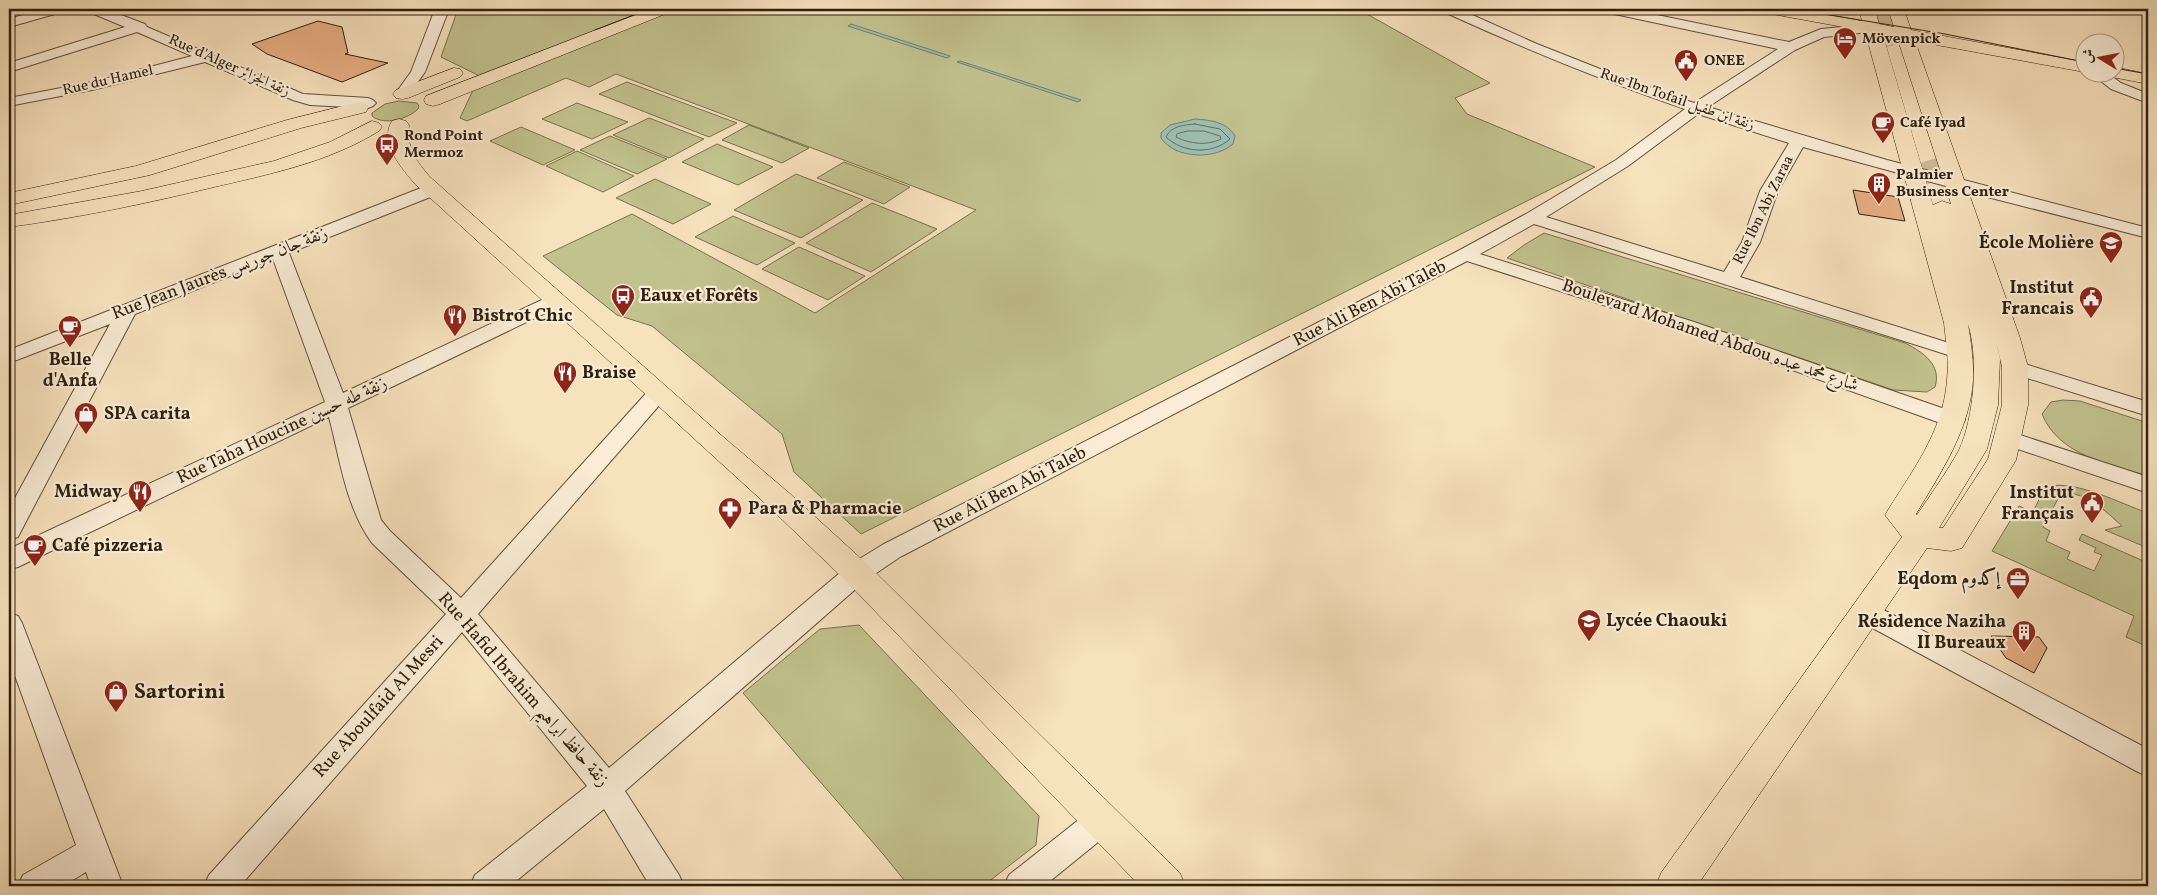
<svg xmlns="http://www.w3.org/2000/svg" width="2157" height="895" font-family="Vollkorn,Amiri,serif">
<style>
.green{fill:#c2c28e;stroke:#78714e}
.water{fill:#9dbeb0;stroke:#717f70}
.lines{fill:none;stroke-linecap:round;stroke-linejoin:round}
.shore{stroke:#666f60;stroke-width:1}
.building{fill:#e7ad83;stroke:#2f200f}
.major-tunnel-far1{stroke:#cfbb9b;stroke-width:18;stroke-dasharray:18 9;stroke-linecap:butt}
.major-tunnel{stroke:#cfbb9b;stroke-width:22;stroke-dasharray:22 11;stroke-linecap:butt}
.minor-casing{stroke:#61503b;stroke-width:2}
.major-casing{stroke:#2f200f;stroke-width:1}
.minor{fill:#faecd5;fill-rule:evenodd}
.major{fill:#f7e2be;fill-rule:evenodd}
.tram{stroke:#2f200f;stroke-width:1}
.labels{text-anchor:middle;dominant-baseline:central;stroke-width:4.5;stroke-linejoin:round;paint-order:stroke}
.far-poi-label{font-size:15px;font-weight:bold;fill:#2f200f;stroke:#faecd5;text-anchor:start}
.far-street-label{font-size:15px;fill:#2f200f;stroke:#faecd5}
.poi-label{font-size:18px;font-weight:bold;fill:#2f200f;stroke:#faecd5;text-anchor:start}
.street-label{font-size:18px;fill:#2f200f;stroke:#faecd5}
.near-poi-label{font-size:21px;font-weight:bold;fill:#2f200f;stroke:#faecd5;text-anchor:start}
</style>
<rect width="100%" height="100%" fill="#f7e2be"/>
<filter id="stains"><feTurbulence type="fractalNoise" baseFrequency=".004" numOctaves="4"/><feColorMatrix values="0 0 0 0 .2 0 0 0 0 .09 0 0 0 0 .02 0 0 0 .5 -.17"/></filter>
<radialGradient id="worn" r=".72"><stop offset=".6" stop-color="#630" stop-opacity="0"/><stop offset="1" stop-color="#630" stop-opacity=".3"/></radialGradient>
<path class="green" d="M458,9H1358L1490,83L1455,98L1467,114L1595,167L861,534L794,472L782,434L652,326L617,315L543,256L632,214L815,313L976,210L616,74L589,87L566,78L467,121L460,118L473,90L492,82L441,57Z
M627,82L737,123L709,137L599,94Z
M399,101L417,103L419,106L418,109C408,119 384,126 372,116V113L385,104Z
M577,103L628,122L592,139L542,119Z
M649,118L704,139L669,158L613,135Z
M749,125L809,148L782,163L722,140Z
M521,127L575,150L543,165L490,141Z
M610,136L667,159L637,174L580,150Z
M717,144L773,167L738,185L682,162Z
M577,151L634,176L603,192L546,166Z
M844,162L910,187L884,204L817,178Z
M796,174L863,200L801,238L734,210Z
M655,179L711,204L673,224L616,198Z
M872,203L937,229L871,272L806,243Z
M733,216L795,243L757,265L695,237Z
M1544,233L1905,343C1923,352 1942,365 1935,387L1927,392L1893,390L1507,258L1524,245Z
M799,247L865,276L828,300L762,269Z
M2063,400L2080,401L2148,423V476C2110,464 2059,456 2042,414L2051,402Z
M2048,486C2079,481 2119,503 2148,513V548L2105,530L2122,526C2107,513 2081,485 2059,497L2043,527L2050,531L2046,541L2070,552L2067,559L2094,571L2102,555L2094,552L2096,548L2079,540L2082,534L2148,563V647L2126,637L2134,616L1992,551L2019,506L2033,512L2045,487Z
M859,625L1039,816L1036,845L983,886H909L883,854L743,693L820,629Z"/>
<path class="water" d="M851,24L950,56L947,58L848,26Z
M960,61L1081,100L1078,102L957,62Z
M1195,119C1210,120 1227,122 1235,136L1233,144C1215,160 1175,159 1161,138V133L1170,125Z"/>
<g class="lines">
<path class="shore" d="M1195,124L1220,129L1230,139C1212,155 1183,153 1166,137C1171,126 1184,125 1195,124Z
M1188,131H1204L1220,136L1221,139C1207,146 1190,144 1176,137L1177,134Z"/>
</g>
<path class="building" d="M318,21L342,27L348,53L345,54L388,63L342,82L267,54L252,44Z
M1853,190L1898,197L1905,221L1859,214Z
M1991,636L2039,637L2047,648L2034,673L2006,658Z"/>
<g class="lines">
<path class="major-tunnel-far1" d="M1881,9L1891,46"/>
<path class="major-tunnel" d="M1927,161L1937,194"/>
<g class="minor-casing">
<path id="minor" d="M44,9H64L62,12L9,27V19Z
M87,9H105L145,24L147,27L303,94L368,98L373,100L376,103L373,106L368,108L310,105L293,100L205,62L92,90L9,106V98L92,82L192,56L137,32L9,72V63L125,27L89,12Z
M435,9H449L425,72L407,97H397L395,94L411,72Z
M1443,9H1459L1537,44L1623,78L1694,103L1778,49L1610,13L1605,12L1604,9H1628L1789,42L1821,29L1872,24L1877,25L1879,28L1877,31L1824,37L1795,50L1708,107L1887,160L2148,228V238L1964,191L1803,147L1778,191L1760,242L1740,277L1968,349L1971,353L1968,357L1961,359L1534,224L1480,254L1694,322L1962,415L1965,420L1962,425L1954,427L1946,425L1680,330L1467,261L900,557L866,580L625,791L679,875L684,886H650L604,809L510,886H470L475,875L587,786L462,632L240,886H204L209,875L446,614L372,543C346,508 340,459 329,417L18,567L9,569V549L325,402L273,259L135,314L21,531L18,537L9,540V509L110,324L9,363V350L426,186H438L441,190L438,194L289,253L343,393L548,297L555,295L562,297L565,301L562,305L348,408L381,520L390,531L461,598L650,389L658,387L666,389L669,394L478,614L609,768L848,566L882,545L1458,251L1526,214L1616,160L1685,109C1603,81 1523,48 1444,12ZM1698,114L1789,143L1760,191L1742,242L1724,272L1546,217L1628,166Z
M1889,9H1907L1900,13L1891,12Z
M2089,72H2106L2121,83L2148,94V103L2111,89Z
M2015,361L2148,402V416L2008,372L2005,367L2008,362Z
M2008,431L2148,477V493L2000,443L1997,438L2000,433Z
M1865,602L1874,605L2148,749V776L2138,772L1856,619L1852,612L1856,605Z
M9,613L18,616L22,623L123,886H91L86,872L63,886H18L23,875L76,845L9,659Z
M1102,806L1113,810L1117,820L1113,830L1044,886H1004L1009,875L1091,810Z"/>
</g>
<g class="major-casing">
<path id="major" d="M650,9H672L670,12L440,104L433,106L426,104L424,100L426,96Z
M1764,9H1797L1862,21L1859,9H1875L1879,24L1894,27L1888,9H1904L1911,30L2084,62V72L1915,41L2020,338L2028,367V405L2016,460L1962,548L1951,551L1927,548L1697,886H1656L1661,873L1902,537L1885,515C1911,472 1943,433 1947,380C1949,361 1946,342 1944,323L1865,31L1772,14L1766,12ZM1883,35L1897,37L1951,204L1942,201L1933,205ZM1968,324C1979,358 1974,418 1959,450C1947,472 1931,494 1917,515L1916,514C1941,472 1969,431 1973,381C1974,362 1971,343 1968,324ZM1996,341L2002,367V405L1988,459L1943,528H1939L1987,449L1998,405L2000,359Z
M2114,67L2148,74V84L2107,76L2104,72H2114Z
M454,68L460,69L463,73L460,77L408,98L402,99L396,98L393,94L396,90Z
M359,102L366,104L368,108L366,112L301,128L150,175L9,205V193L136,166L287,120Z
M399,119L406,121L409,125C406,147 416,161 430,177L721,435L788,492L868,565L1180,873L1185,886H1140L846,581L768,506L416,185C403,170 378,142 392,121Z
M372,121L379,123L382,127L379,131C327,163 269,174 210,188C144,204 76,218 9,227V215L142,191L274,161L330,142Z"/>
</g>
<use href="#minor" class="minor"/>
<use href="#major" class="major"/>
<path class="tram" d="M1793,9L1945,34L2084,62
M595,30L650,9
M2114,68L2148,74"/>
</g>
<defs>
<g id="hotel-pin" transform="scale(1.25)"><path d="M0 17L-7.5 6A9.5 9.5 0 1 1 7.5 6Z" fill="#8f2418" stroke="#faecd5"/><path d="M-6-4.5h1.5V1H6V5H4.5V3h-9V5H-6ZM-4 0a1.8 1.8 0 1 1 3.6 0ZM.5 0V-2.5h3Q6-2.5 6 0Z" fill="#fff"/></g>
<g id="civic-pin" transform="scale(1.25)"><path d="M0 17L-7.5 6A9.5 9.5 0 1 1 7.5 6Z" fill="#8f2418" stroke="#faecd5"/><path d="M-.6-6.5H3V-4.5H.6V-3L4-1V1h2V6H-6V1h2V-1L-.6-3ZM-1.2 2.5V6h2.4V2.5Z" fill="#fff"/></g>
<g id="cafe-pin" transform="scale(1.25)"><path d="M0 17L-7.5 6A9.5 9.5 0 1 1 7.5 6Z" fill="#8f2418" stroke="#faecd5"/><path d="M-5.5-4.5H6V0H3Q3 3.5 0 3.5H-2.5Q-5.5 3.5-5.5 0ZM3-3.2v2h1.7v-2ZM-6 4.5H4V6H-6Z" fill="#fff"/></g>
<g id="bus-pin" transform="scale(1.25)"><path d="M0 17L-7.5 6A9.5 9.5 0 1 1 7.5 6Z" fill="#8f2418" stroke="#faecd5"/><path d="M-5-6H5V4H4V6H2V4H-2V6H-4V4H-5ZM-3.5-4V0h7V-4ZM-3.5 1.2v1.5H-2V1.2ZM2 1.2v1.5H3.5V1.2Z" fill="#fff"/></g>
<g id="building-pin" transform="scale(1.25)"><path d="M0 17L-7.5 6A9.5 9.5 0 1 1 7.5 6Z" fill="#8f2418" stroke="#faecd5"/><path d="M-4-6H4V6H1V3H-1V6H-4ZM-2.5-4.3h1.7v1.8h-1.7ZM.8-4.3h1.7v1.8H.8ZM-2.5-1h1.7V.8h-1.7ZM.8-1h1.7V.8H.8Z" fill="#fff"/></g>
<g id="school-pin" transform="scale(1.25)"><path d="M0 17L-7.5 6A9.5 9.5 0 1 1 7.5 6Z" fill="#8f2418" stroke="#faecd5"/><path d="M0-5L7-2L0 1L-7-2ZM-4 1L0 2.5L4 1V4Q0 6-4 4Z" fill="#fff"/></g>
<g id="restaurant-pin" transform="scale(1.25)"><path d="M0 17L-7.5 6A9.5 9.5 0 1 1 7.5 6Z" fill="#8f2418" stroke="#faecd5"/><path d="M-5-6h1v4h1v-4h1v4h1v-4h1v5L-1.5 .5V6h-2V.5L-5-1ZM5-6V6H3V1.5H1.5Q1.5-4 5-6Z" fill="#fff"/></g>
<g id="shop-pin" transform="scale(1.25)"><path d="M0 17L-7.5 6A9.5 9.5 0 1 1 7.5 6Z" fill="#8f2418" stroke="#faecd5"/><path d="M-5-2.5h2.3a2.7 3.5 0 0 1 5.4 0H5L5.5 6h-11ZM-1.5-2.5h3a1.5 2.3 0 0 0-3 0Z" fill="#fff"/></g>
<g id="pharmacy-pin" transform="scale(1.25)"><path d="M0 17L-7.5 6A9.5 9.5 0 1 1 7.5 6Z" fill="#8f2418" stroke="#faecd5"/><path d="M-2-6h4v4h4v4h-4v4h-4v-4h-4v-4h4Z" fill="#fff"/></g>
<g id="office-pin" transform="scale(1.25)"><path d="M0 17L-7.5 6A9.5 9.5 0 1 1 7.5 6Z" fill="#8f2418" stroke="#faecd5"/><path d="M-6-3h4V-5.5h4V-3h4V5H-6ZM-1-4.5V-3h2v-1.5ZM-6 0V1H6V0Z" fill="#fff"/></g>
</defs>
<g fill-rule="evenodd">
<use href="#hotel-pin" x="1845" y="39"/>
<use href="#civic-pin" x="1686" y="61"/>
<use href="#cafe-pin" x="1883" y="123"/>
<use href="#bus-pin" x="387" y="145"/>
<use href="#building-pin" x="1879" y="184"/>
<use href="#school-pin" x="2111" y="243"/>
<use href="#bus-pin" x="623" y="296"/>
<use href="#civic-pin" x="2091" y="298"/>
<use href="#restaurant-pin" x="455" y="316"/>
<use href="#cafe-pin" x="70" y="327"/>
<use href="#restaurant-pin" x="565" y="373"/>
<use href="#shop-pin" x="86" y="414"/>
<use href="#restaurant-pin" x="140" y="492"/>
<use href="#civic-pin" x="2092" y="503"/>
<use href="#pharmacy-pin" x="730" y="509"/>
<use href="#cafe-pin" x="35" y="546"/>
<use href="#office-pin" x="2018" y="579"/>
<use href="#school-pin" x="1589" y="621"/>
<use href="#building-pin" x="2024" y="632"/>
<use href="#shop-pin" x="116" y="692"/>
</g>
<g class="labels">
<g class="far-poi-label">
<text x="1862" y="39">Mövenpick</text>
<text x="1704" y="61">ONEE</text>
<text x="1900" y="123">Café Iyad</text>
<text x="404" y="136">Rond Point<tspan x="404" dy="17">Mermoz</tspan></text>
<text x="1896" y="175">Palmier<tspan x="1896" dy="17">Business Center</tspan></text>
</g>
<g class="far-street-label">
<text transform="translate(229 66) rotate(24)">Rue d'Alger زنقة الجزائر</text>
<text transform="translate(108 81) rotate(-13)">Rue du Hamel</text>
<text transform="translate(1677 100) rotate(19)">Rue Ibn Tofail زنقة ابن طفيل</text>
<text transform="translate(1764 210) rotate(-64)">Rue Ibn Abi Zaraa</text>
</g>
<g class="poi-label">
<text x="2094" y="243" text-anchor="end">École Molière</text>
<text x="2074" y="288" text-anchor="end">Institut<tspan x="2074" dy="21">Francais</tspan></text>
<text x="640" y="296">Eaux et Forêts</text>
<text x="472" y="316">Bistrot Chic</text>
<text x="70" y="360" text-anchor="middle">Belle<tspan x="70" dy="21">d'Anfa</tspan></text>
<text x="582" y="373">Braise</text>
<text x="104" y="414">SPA carita</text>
<text x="122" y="492" text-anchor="end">Midway</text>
<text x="2074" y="493" text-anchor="end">Institut<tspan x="2074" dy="21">Français</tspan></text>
<text x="748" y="509">Para &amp; Pharmacie</text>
<text x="52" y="546">Café pizzeria</text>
<text x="2000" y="579" text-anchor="end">Eqdom إكدوم</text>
<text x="1606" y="621">Lycée Chaouki</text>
<text x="2006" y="622" text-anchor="end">Résidence Naziha<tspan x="2006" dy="21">II Bureaux</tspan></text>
</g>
<g class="street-label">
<text transform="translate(220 274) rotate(-21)">Rue Jean Jaurès زنقة جان جوريس</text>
<text transform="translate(1370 304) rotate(-27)">Rue Ali Ben Abi Taleb</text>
<text transform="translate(1710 336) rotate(19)">Boulevard Mohamed Abdou شارع محمد عبده</text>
<text transform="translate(282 431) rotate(-25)">Rue Taha Houcine زنقة طه حسين</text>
<text transform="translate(1010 490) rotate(-27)">Rue Ali Ben Abi Taleb</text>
<text transform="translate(523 690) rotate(49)">Rue Hafid Ibrahim زنقة حافظ ابراهيم</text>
<text transform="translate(379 707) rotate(-48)">Rue Aboulfaid Al Mesri</text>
</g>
<g class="near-poi-label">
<text x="134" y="692">Sartorini</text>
</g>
</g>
<rect width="2157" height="895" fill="none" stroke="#f7e2be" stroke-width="30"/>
<rect x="10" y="10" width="2137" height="875" fill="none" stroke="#2f200f" stroke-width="2.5"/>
<rect x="15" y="15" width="2127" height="865" fill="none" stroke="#2f200f"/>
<g transform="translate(2100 58) rotate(280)"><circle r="24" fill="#faecd5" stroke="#a99a86"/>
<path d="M0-4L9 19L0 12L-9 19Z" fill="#8f2418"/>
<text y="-8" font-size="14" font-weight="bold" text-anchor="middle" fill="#2f200f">ش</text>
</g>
<rect width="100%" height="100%" filter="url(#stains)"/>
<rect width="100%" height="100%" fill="url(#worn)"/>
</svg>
